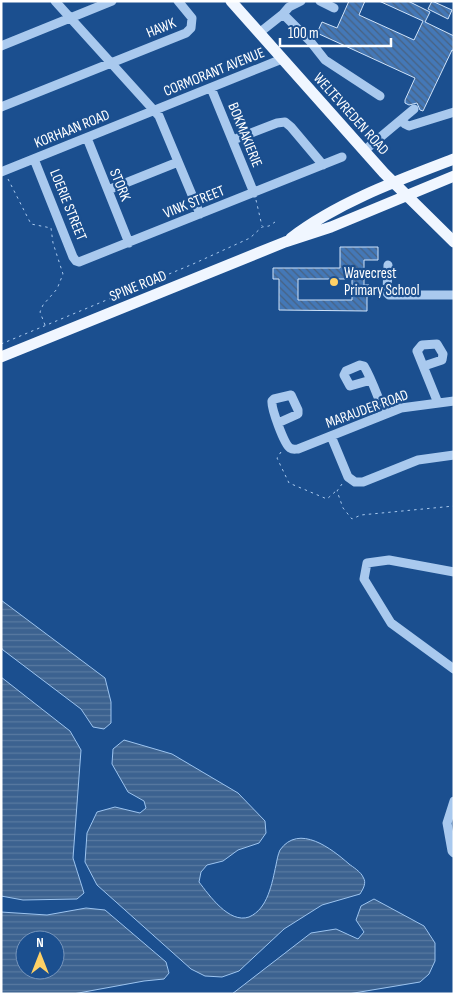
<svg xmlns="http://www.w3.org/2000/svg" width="455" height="995" font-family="'Sofia Sans Condensed',sans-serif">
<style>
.water{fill:url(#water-rules);stroke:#9cc4f0;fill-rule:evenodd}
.building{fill:url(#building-back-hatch);stroke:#cfe3fa;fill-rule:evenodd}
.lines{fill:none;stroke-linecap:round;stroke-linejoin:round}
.path{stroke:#a9c9ee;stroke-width:1;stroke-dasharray:2.5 4;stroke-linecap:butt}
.minor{stroke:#a9c9ee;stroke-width:9}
.major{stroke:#f0f6ff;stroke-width:11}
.poi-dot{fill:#ffd166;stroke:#1b4f8f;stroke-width:2}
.labels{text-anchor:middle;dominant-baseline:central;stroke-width:4.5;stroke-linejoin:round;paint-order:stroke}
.street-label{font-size:15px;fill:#fff;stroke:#1b4f8f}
.poi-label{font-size:15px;fill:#fff;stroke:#1b4f8f;text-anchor:start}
</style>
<defs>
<pattern id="water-rules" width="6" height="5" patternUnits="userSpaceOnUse" patternTransform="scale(1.25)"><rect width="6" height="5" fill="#3c6290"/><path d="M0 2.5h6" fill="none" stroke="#597aa1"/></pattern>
<pattern id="building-back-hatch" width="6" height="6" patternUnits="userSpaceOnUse" patternTransform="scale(1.25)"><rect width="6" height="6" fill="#4478b7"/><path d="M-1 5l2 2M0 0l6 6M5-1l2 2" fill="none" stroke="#486282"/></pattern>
</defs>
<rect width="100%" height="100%" fill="#1b4f8f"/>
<path class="water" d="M1,600L105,678L111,702V723L104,729L93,727L81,709L3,650L1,647Z
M1,677L70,731L81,750L73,858L84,893L77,899L23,900L1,896Z
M124,740L172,754L238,793L265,821L266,833L259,843L238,850L223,861L207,865L201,872L199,882C209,895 229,924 249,917C268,909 272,883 276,865C277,860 278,854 280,850C299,823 332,849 349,864C353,867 361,872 363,877C367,883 363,889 360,894L322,905L284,929L239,971L222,977L205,976L191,969L97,885L85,862L87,833L97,812L115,807L140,813L146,808L144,801L128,792L112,764L113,749Z
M374,899L424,926L435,943V961L429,974L420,982L348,994H232L311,933L336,929L358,939L364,932L356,920L361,906Z
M86,908L105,910L166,962L169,973L164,979L144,981L73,994H1V912L47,915ZM25,940H55V970H25Z"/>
<path class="building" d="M349,1H365L359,15L414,40L423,21L379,1H408L430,12L425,22L454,36V51L452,50L423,111L420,110L417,103L409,105L405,103V100L415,78L317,33L322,22L337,28Z
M432,1L452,10L448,19L428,9Z
M340,247H378V260H364V285H369V295H367V311L279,310V279H273V268H340ZM298,279H352V300H298Z"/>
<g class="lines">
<path class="path" d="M8,179L31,224L51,228
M256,200L262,226
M45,325L40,312L43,305L57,289L63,274L53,243L51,228L53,227
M1,344L193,264L250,238L262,227L269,226L275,222
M281,452L277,458L289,483L327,499L336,491
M342,484L337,491L343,508L352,519L361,515L454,506"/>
<path class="minor" d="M55,1L159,116L200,214
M320,1L334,8
M283,14L289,7L301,1
M259,33L283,14L310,41L325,60L380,96
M1,46L112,1
M211,88L254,193
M1,107L186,33L191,28L192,18L178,1
M401,120L405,124L409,126L454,112
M87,138L129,243
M233,140L277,123L285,122L291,127L323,165
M365,150L414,109
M34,159L73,257L76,261L79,262L342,157
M1,172L282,59
M108,190L178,162
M388,265L387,293L389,295H454
M424,366L442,360L443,354L437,344L422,345L417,351L438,403
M371,380L350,386L344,375L346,371L360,365L364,366C373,381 378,399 385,414
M278,423L298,414V410L291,395L274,399L272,401C271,408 284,444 290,448C293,450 295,449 298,449L401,408L454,401
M331,436L348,477L355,482H363L418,460L454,455
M454,572L389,560L367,563L364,579L391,623L454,669
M454,801L447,823L452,851L454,853"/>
<path class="major" d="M231,1L384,173L454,242
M291,238C338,202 399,180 454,159
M1,357L285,242L331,227L454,176"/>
</g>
<circle class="poi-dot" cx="334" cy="282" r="5"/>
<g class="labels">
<g class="street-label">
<text transform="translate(161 28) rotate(-22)">HAWK</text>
<text transform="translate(214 72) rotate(-22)">CORMORANT AVENUE</text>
<text transform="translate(351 114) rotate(48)">WELTEVREDEN ROAD</text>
<text transform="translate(72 129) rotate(-22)">KORHAAN ROAD</text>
<text transform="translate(245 135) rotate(68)">BOKMAKIERIE</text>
<text transform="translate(120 185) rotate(68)">STORK</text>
<text transform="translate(194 202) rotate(-22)">VINK STREET</text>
<text transform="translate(68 205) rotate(68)">LOERIE STREET</text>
<text transform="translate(138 286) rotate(-22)">SPINE ROAD</text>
<text transform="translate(367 409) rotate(-20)">MARAUDER ROAD</text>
</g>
<g class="poi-label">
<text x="344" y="273">Wavecrest<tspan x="344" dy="17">Primary School</tspan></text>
</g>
</g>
<rect width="455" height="995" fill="none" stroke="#ffffff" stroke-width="5"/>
<g transform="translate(40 955)"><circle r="24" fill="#1b4f8f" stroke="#7695bc"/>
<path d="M0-4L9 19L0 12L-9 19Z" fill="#ffd166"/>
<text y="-8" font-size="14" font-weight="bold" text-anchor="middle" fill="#ffffff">N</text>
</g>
<path d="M280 38v8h111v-8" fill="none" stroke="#ffffff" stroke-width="2.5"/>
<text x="288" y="38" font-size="15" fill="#ffffff" stroke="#1b4f8f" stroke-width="4" paint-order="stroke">100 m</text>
</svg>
